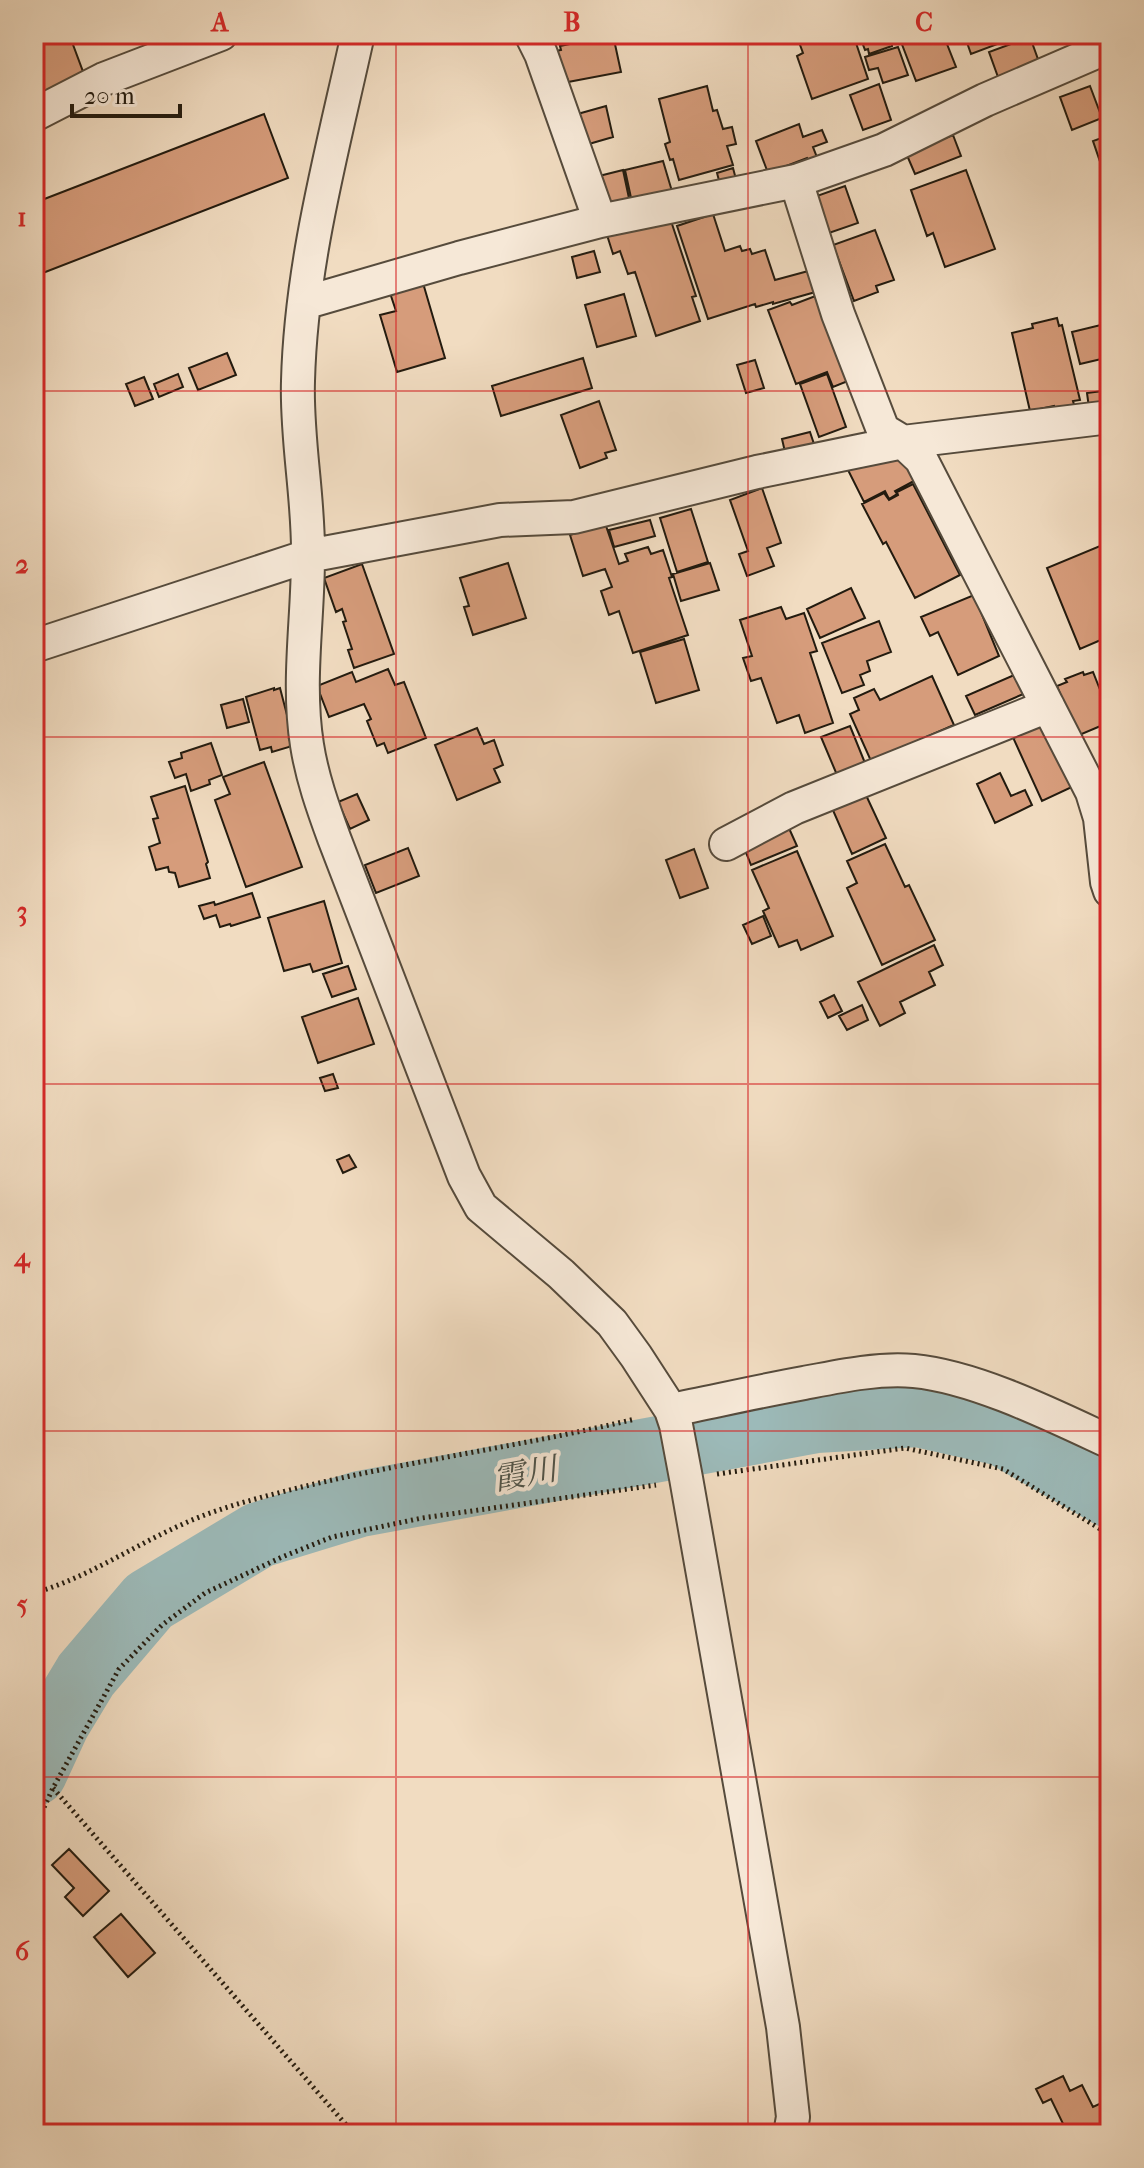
<svg xmlns="http://www.w3.org/2000/svg" width="1144" height="2168" font-family="'IM FELL French Canon','Noto Serif JP',serif">
<style>
.lines{fill:none;stroke-linecap:round;stroke-linejoin:round}
.river{stroke:#9cbab9;stroke-width:66}
.building{fill:#d69c7b;stroke:#231b0f;stroke-width:2}
.minor-casing{stroke:#564b3c;stroke-width:36}
.path{stroke:#231b0f;stroke-width:5;stroke-dasharray:2 4;stroke-linecap:butt}
.minor{stroke:#f6e8d7;stroke-width:32}
.grid{fill:none;stroke:#d62828;stroke-width:2;stroke-opacity:0.55}
.labels{text-anchor:middle;dominant-baseline:central;stroke-width:8;stroke-linejoin:round;paint-order:stroke}
.water-label{font-size:32px;font-style:italic;fill:#4d534a;stroke:#f6e8d7}
.neatline{fill:none;stroke:#d62828;stroke-width:3}
.grid-label{font-size:26px;text-anchor:middle;font-weight:bold;fill:#d62828}
</style>
<rect width="100%" height="100%" fill="#f1dcc1"/>
<filter id="stains"><feTurbulence type="fractalNoise" baseFrequency=".0025" numOctaves="4"/><feColorMatrix values="0 0 0 0 .2 0 0 0 0 .09 0 0 0 0 .02 0 0 0 .5 -.17"/></filter>
<radialGradient id="worn" r=".72"><stop offset=".6" stop-color="#630" stop-opacity="0"/><stop offset="1" stop-color="#630" stop-opacity=".3"/></radialGradient>
<g class="lines">
<path class="river" d="M34,1773L57,1723L86,1675L149,1601L259,1535L360,1504L816,1420L918,1414L1002,1433L1110,1495"/>
</g>
<path class="building" d="M34,34H69L85,77L34,95Z
M796,34H853L868,79L812,99L797,56L803,53Z
M859,34H891L892,46L869,54L868,49L865,50Z
M898,34H943L956,67L916,81Z
M964,34H1024L971,54Z
M613,35L621,72L568,82V80L562,82L551,52L561,50L560,46Z
M1030,37L1039,62L998,77L989,52Z
M898,47L908,75L883,83L878,68L869,70L865,57Z
M879,84L891,120L863,130L850,95Z
M707,86L713,111L717,110L723,129L732,127L736,144L727,146L733,165L679,180L673,159L670,160L665,144L670,142L659,99Z
M1090,86L1102,118L1072,130L1060,97Z
M606,106L613,137L582,146L574,115Z
M264,114L288,178L35,276L34,203Z
M799,124L803,137L822,130L827,142L813,147L818,160L809,163L807,158L768,173L756,141Z
M953,135L961,156L915,174L906,153Z
M1110,135V191L1093,141Z
M663,161L674,198L633,207L625,170Z
M733,168L737,183L721,188L717,173Z
M623,170L630,203L606,208L599,176Z
M966,170L995,249L945,267L933,233L927,236L911,190Z
M845,186L858,223L826,234L814,197Z
M713,214L725,251L740,246L742,251L750,249L752,254L765,250L775,280L812,270L819,291L773,304V302L756,307L755,304L708,319L677,226Z
M671,221L696,296L692,297L700,321L656,336L635,272L628,274L620,251L613,254L607,235Z
M875,230L894,280L876,286L878,292L854,301L833,245Z
M594,251L600,272L577,278L572,257Z
M423,283L445,358L397,372L380,315L396,311L390,293Z
M624,294L636,336L597,347L585,305Z
M818,295L853,379L833,387L827,372L796,384L768,310L790,302L792,305Z
M1057,318L1059,326L1062,325L1080,400L1073,401L1075,408L1055,412L1054,406L1030,411L1012,333L1033,328L1032,324Z
M1109,323L1110,357L1080,364L1072,332Z
M227,353L236,375L198,390L189,368Z
M583,358L592,388L501,416L492,386Z
M755,360L764,388L746,393L737,365Z
M178,374L183,387L159,397L154,384Z
M827,374L846,427L819,437L800,384Z
M144,377L153,399L135,406L126,384Z
M1110,390V405L1089,408L1087,393Z
M599,401L616,450L605,453L607,458L580,468L561,415Z
M810,432L814,444L785,452L782,439Z
M903,458L914,481L895,491L897,494L889,499L885,491L864,502L847,468Z
M913,484L960,575L915,598L886,542L883,544L862,504L884,493L889,500L898,495L897,492Z
M762,488L781,543L767,548L774,566L747,576L739,554L748,551L730,500Z
M691,509L708,562L677,572L660,518Z
M650,520L655,536L614,547L609,530Z
M605,523L619,564L628,561L625,554L648,547L651,554L663,550L672,577L669,578L688,635L633,653L619,611L609,615L601,591L612,587L605,569L583,576L570,535Z
M1100,546L1110,569V636L1080,649L1047,568Z
M508,563L526,618L473,635L464,607L469,606L460,578Z
M710,563L719,590L681,601L673,574Z
M362,564L394,654L354,668L348,650L352,649L343,622L346,621L342,609L336,612L324,578Z
M851,588L865,618L820,638L807,609Z
M974,595L999,656L958,675L938,632L930,636L921,617Z
M781,607L786,619L804,613L817,651L810,653L833,723L805,733L799,715L777,723L761,678L751,681L743,658L752,656L740,620Z
M879,621L891,652L867,661L870,671L860,675L864,685L842,693L822,643Z
M684,639L699,690L656,703L640,652Z
M388,669L395,685L404,682L426,738L388,753L384,743L377,746L367,721L371,719L364,704L329,717L317,686L352,672L356,682Z
M1083,672L1084,675L1093,672L1110,715V722L1077,736L1057,686L1067,682L1065,679Z
M1019,673L1028,692L975,715L966,696Z
M932,676L954,725L871,761L850,714L859,710L854,698L874,689L880,700Z
M274,688V690L280,688L293,738L289,739L291,744L289,747L272,752L271,747L260,750L246,697Z
M243,699L249,722L227,728L221,705Z
M1043,718L1074,786L1042,801L1011,733Z
M850,726L865,763L837,775L821,737Z
M477,728L484,744L494,740L503,765L494,769L500,782L457,800L435,745Z
M211,743L222,775L209,780L210,784L191,791L186,774L175,778L169,762L182,758L181,753Z
M264,762L302,867L246,887L215,800L230,794L223,777Z
M1000,773L1011,796L1025,790L1032,805L995,823L977,784Z
M185,786L208,862L206,864L210,878L179,887L175,873L169,872L168,867L156,870L149,847L160,843L153,819L158,818L151,797Z
M865,793L886,838L852,854L832,808Z
M357,794L369,820L350,829L338,802Z
M788,826L797,846L751,865L743,845Z
M885,844L905,887L909,885L935,940L882,965L847,888L857,883L847,861Z
M408,848L419,876L376,893L365,865Z
M694,849L708,888L680,898L666,860Z
M797,851L833,936L801,950L797,940L779,947L763,911L769,908L752,870Z
M252,893L260,917L231,926L230,924L220,927L216,915L204,919L199,906L214,902L215,905Z
M324,901L342,963L313,972L310,964L284,971L268,918Z
M763,916L771,936L752,944L743,925Z
M934,945L943,965L929,972L935,985L900,1002L905,1013L880,1026L858,982Z
M348,966L356,989L332,997L323,974Z
M834,995L842,1011L828,1018L820,1002Z
M358,998L374,1044L318,1063L302,1017Z
M862,1005L868,1020L847,1030L839,1016Z
M333,1074L338,1088L325,1091L320,1078Z
M349,1155L356,1167L343,1173L337,1160Z
M69,1849L109,1891L83,1916L65,1897L74,1888L52,1865Z
M121,1914L155,1953L128,1977L94,1937Z
M1063,2076L1070,2091L1082,2085L1093,2107L1110,2099V2123L1087,2134H1068L1051,2099L1043,2103L1036,2089Z"/>
<g class="lines">
<g class="minor-casing">
<path id="minor" d="M358,34C333,148 301,263 298,381C296,439 309,498 308,557C308,620 297,682 307,745C312,777 323,808 334,838L464,1176L481,1207L561,1274L612,1323L636,1356L671,1410L676,1425L686,1478L783,2027L793,2117L790,2134
M531,34L541,54L600,221
M34,115L104,79L221,34
M796,181L838,314L883,430L903,442L921,459L1092,792L1100,818L1107,882L1110,891
M304,303L459,258L600,221L796,181L884,150L985,100L1110,46
M34,646L308,556L500,520L574,517L757,472L903,442L1110,417
M726,844L794,808L1048,706
M671,1410C716,1401 760,1391 804,1383C840,1376 877,1368 914,1371C976,1377 1054,1416 1110,1442"/>
</g>
<path class="path" d="M717,1474L905,1448L1003,1469L1110,1535
M34,1593C87,1578 133,1546 183,1524C207,1513 233,1505 259,1498C383,1464 511,1449 635,1419
M53,1788L354,2134
M34,1829L53,1788L119,1669L162,1625L205,1593L282,1557L332,1537L422,1518L656,1485"/>
<use href="#minor" class="minor"/>
</g>
<path class="grid" d="M396,34V2134M748,34V2134M34,391H1110M34,737H1110M34,1084H1110M34,1431H1110M34,1777H1110"/>
<g class="labels">
<g class="water-label">
<text transform="translate(525 1474) rotate(-10)">霞川</text>
</g>
</g>
<rect width="1144" height="2168" fill="none" stroke="#f1dcc1" stroke-width="88"/>
<path d="M72 104v12h108v-12" fill="none" stroke="#231b0f" stroke-width="4"/>
<text x="84" y="104" font-size="24" fill="#231b0f" stroke="#f6e8d7" stroke-width="6" paint-order="stroke">20 m</text>
<rect x="44" y="44" width="1056" height="2080" class="neatline"/>
<g class="grid-label">
<text x="220" y="31">A</text>
<text x="572" y="31">B</text>
<text x="924" y="31">C</text>
<text x="22" y="226">1</text>
<text x="22" y="573">2</text>
<text x="22" y="920">3</text>
<text x="22" y="1266">4</text>
<text x="22" y="1613">5</text>
<text x="22" y="1960">6</text>
</g>
<rect width="100%" height="100%" filter="url(#stains)"/>
<rect width="100%" height="100%" fill="url(#worn)"/>
</svg>
